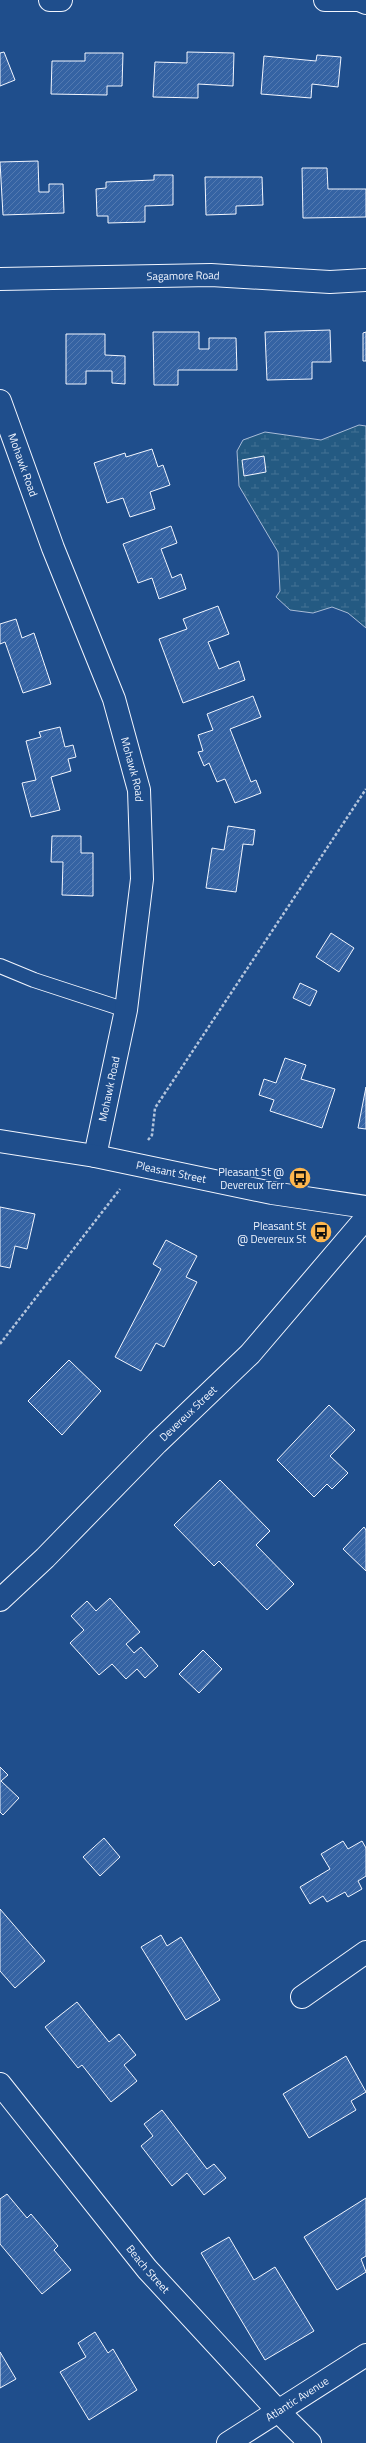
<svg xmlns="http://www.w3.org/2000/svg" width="366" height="2443" font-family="'Titillium Web',sans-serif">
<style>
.wetland{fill:url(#wetland-marsh);stroke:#a8bbd7}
.building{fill:url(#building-hatch);stroke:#f2f6ff}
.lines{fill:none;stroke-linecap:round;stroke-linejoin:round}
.service-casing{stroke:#f2f6ff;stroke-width:16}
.minor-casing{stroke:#f2f6ff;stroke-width:24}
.tertiary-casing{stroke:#f2f6ff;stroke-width:24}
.primary-casing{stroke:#f2f6ff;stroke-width:24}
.path{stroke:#b3c4dc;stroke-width:2.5;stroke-dasharray:3 2;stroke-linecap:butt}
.service{stroke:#1f4e8c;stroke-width:14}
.minor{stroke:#1f4e8c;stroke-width:22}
.tertiary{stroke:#1f4e8c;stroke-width:22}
.primary{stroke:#1f4e8c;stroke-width:22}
.labels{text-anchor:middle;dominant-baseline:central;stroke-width:3;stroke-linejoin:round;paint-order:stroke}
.street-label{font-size:11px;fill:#f2f6ff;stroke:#1f4e8c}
.poi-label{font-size:11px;fill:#f2f6ff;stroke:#1f4e8c;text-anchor:end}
</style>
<defs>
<pattern id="wetland-marsh" width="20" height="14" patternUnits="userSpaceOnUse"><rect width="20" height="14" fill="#245a82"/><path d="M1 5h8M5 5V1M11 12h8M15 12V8" fill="none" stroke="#447295"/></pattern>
<pattern id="building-hatch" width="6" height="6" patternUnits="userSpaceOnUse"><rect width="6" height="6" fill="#3563a3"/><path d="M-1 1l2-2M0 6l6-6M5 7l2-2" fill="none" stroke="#537ab1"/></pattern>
</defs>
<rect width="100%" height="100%" fill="#1f4e8c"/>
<path class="wetland" d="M359,425L366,426V628L348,613L332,607L313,613L290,610L276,597L280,591L278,552L239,486L237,451L243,440L265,432L321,440Z"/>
<path class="building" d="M4,52L15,80L0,86V53Z
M187,52L234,53L233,86L198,84V98L153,97L155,62L187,63Z
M85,53H123L122,86H107V95L51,94L52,61H85Z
M317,55L341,57L338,87L312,84L311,98L261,94L264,56L316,61Z
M38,161L39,192H49V184H63L64,213L3,215L0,162Z
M302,168H327L328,189H366V217L303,218Z
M154,175H173V205L145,206V222L108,223V216H97L96,189L106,188V182L154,180Z
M205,177H262L263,205L236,206V214L206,215Z
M330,330L331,362H312V379L267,380L265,332Z
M153,332H199V349H209V338H236L237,370H178V385H154Z
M366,332V361H363V333Z
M66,334H105V355L125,356V384L112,383V371H86V384H66Z
M152,449L158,467L163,465L170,485L150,492L155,509L130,517L123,498L107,503L94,463L125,453L126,457Z
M264,456L266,472L244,476L242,460Z
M171,526L177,543L161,549L172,578L181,574L186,589L159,599L152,578L138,583L123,544Z
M218,606L229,634L208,642L219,669L239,661L245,680L183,703L159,639L187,629L183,619Z
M16,619L22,638L34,633L51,684L23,693L5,642L0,644V624Z
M253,696L261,717L230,729L251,782L256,780L261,793L235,803L225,779L217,782L209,763L204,766L198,752L203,751L198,735L213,730L207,714Z
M60,727L65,747L73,745L76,757L68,759L71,771L51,777L60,810L31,817L22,783L36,780L26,741L41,737L39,732Z
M228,826L255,830L253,845L243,844L236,892L206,888L212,848L224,850Z
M52,836H81V853H93V896L62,895L63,862H51Z
M331,933L354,948L339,972L316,957Z
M300,983L317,991L310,1006L293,998Z
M285,1058L306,1065L301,1079L335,1089L322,1128L270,1111L274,1100L259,1095L264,1079L276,1083Z
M366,1087V1129L358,1128Z
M0,1207L35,1214L27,1249L15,1246L10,1268L0,1266Z
M166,1240L197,1256L186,1277L197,1282L164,1347L156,1343L141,1371L115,1357L161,1269L153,1264Z
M69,1360L101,1391L62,1435L28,1401Z
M329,1405L355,1430L330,1456L348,1473L332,1489L327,1484L314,1497L277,1460Z
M220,1480L270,1531L256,1545L294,1584L267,1610L219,1561L214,1566L174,1525Z
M364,1527L366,1530V1571L343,1549Z
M110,1598L140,1632L126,1644L134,1653L141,1647L158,1666L145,1678L137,1669L126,1679L112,1664L99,1675L70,1643L84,1630L71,1616L87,1601L96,1611Z
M203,1650L222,1669L199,1693L179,1674Z
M0,1767L8,1775L1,1781L19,1798L3,1815L0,1812Z
M104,1838L120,1857L100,1876L83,1857Z
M343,1841L348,1849L362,1841L366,1848V1876L358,1881L362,1889L348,1897L345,1892L327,1902L323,1896L310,1904L300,1887L330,1869L321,1854Z
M0,1909L45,1961L15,1988L0,1971Z
M161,1935L167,1946L181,1937L220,2000L186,2020L141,1947Z
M77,2002L109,2042L119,2034L136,2055L124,2065L137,2081L111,2102L82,2065L78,2068L45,2027Z
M346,2056L366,2092L351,2101L356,2110L309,2138L283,2094Z
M162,2110L207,2169L214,2164L226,2178L204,2195L187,2173L172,2186L141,2146L153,2136L144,2124Z
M7,2194L27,2218L31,2214L58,2246L54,2250L71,2270L42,2294L0,2244V2199Z
M366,2198V2256L361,2259L366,2272L337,2290L304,2237Z
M229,2237L254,2280L275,2267L314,2331L265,2360L201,2253Z
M95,2332L108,2353L113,2349L137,2390L89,2420L60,2372L86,2357L78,2343Z
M0,2352L16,2379L0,2388Z"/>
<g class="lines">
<g class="service-casing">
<path id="service" d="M0,966L34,980L126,1010"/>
</g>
<g class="minor-casing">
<g id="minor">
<path d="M50,0H61"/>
<path d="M325,0H359L366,3"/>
<path id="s1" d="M0,279L211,275L330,282L366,280"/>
<path id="s2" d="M0,401L53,548L114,699L139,790L142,879L126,1010L95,1156"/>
<path id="s3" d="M0,1600L45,1558L157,1443L250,1354L366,1218"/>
<path d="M302,1997L366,1952"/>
<path id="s4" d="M0,2084L147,2269L279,2412"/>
</g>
</g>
<g class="tertiary-casing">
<path id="tertiary" d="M279,2412L310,2443"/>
</g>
<g class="primary-casing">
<g id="primary">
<path id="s5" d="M0,1141L95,1156L272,1193L366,1207"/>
<path id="s6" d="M228,2443L366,2355"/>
</g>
</g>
<path class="path" d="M148,1140L152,1135L155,1108L366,789
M0,1344L120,1189"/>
<use href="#service" class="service"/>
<use href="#minor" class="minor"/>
<use href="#tertiary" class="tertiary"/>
<use href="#primary" class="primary"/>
</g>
<defs>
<g id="bus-disc" transform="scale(1.15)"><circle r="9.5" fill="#ffb74d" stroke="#1f4e8c"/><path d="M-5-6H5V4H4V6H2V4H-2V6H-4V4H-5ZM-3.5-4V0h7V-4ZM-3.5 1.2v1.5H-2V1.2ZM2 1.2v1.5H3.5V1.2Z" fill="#111"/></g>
</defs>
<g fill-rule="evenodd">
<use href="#bus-disc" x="300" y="1178"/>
<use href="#bus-disc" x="321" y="1232"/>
</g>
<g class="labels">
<g class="street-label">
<text stroke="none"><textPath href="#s1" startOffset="183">Sagamore Road</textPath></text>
<text stroke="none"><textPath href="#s2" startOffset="68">Mohawk Road</textPath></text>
<text stroke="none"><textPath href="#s2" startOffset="392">Mohawk Road</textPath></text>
<text transform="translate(109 1089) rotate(-78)">Mohawk Road</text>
<text stroke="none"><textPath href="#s5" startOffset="174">Pleasant Street</textPath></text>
<text stroke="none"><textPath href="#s3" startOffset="265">Devereux Street</textPath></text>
<text stroke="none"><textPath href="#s4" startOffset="237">Beach Street</textPath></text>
<text stroke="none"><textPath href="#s6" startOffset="82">Atlantic Avenue</textPath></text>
</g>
<g class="poi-label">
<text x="284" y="1172">Pleasant St @<tspan x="284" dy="13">Devereux Terr</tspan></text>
<text x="306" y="1226">Pleasant St<tspan x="306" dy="13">@ Devereux St</tspan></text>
</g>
</g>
</svg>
